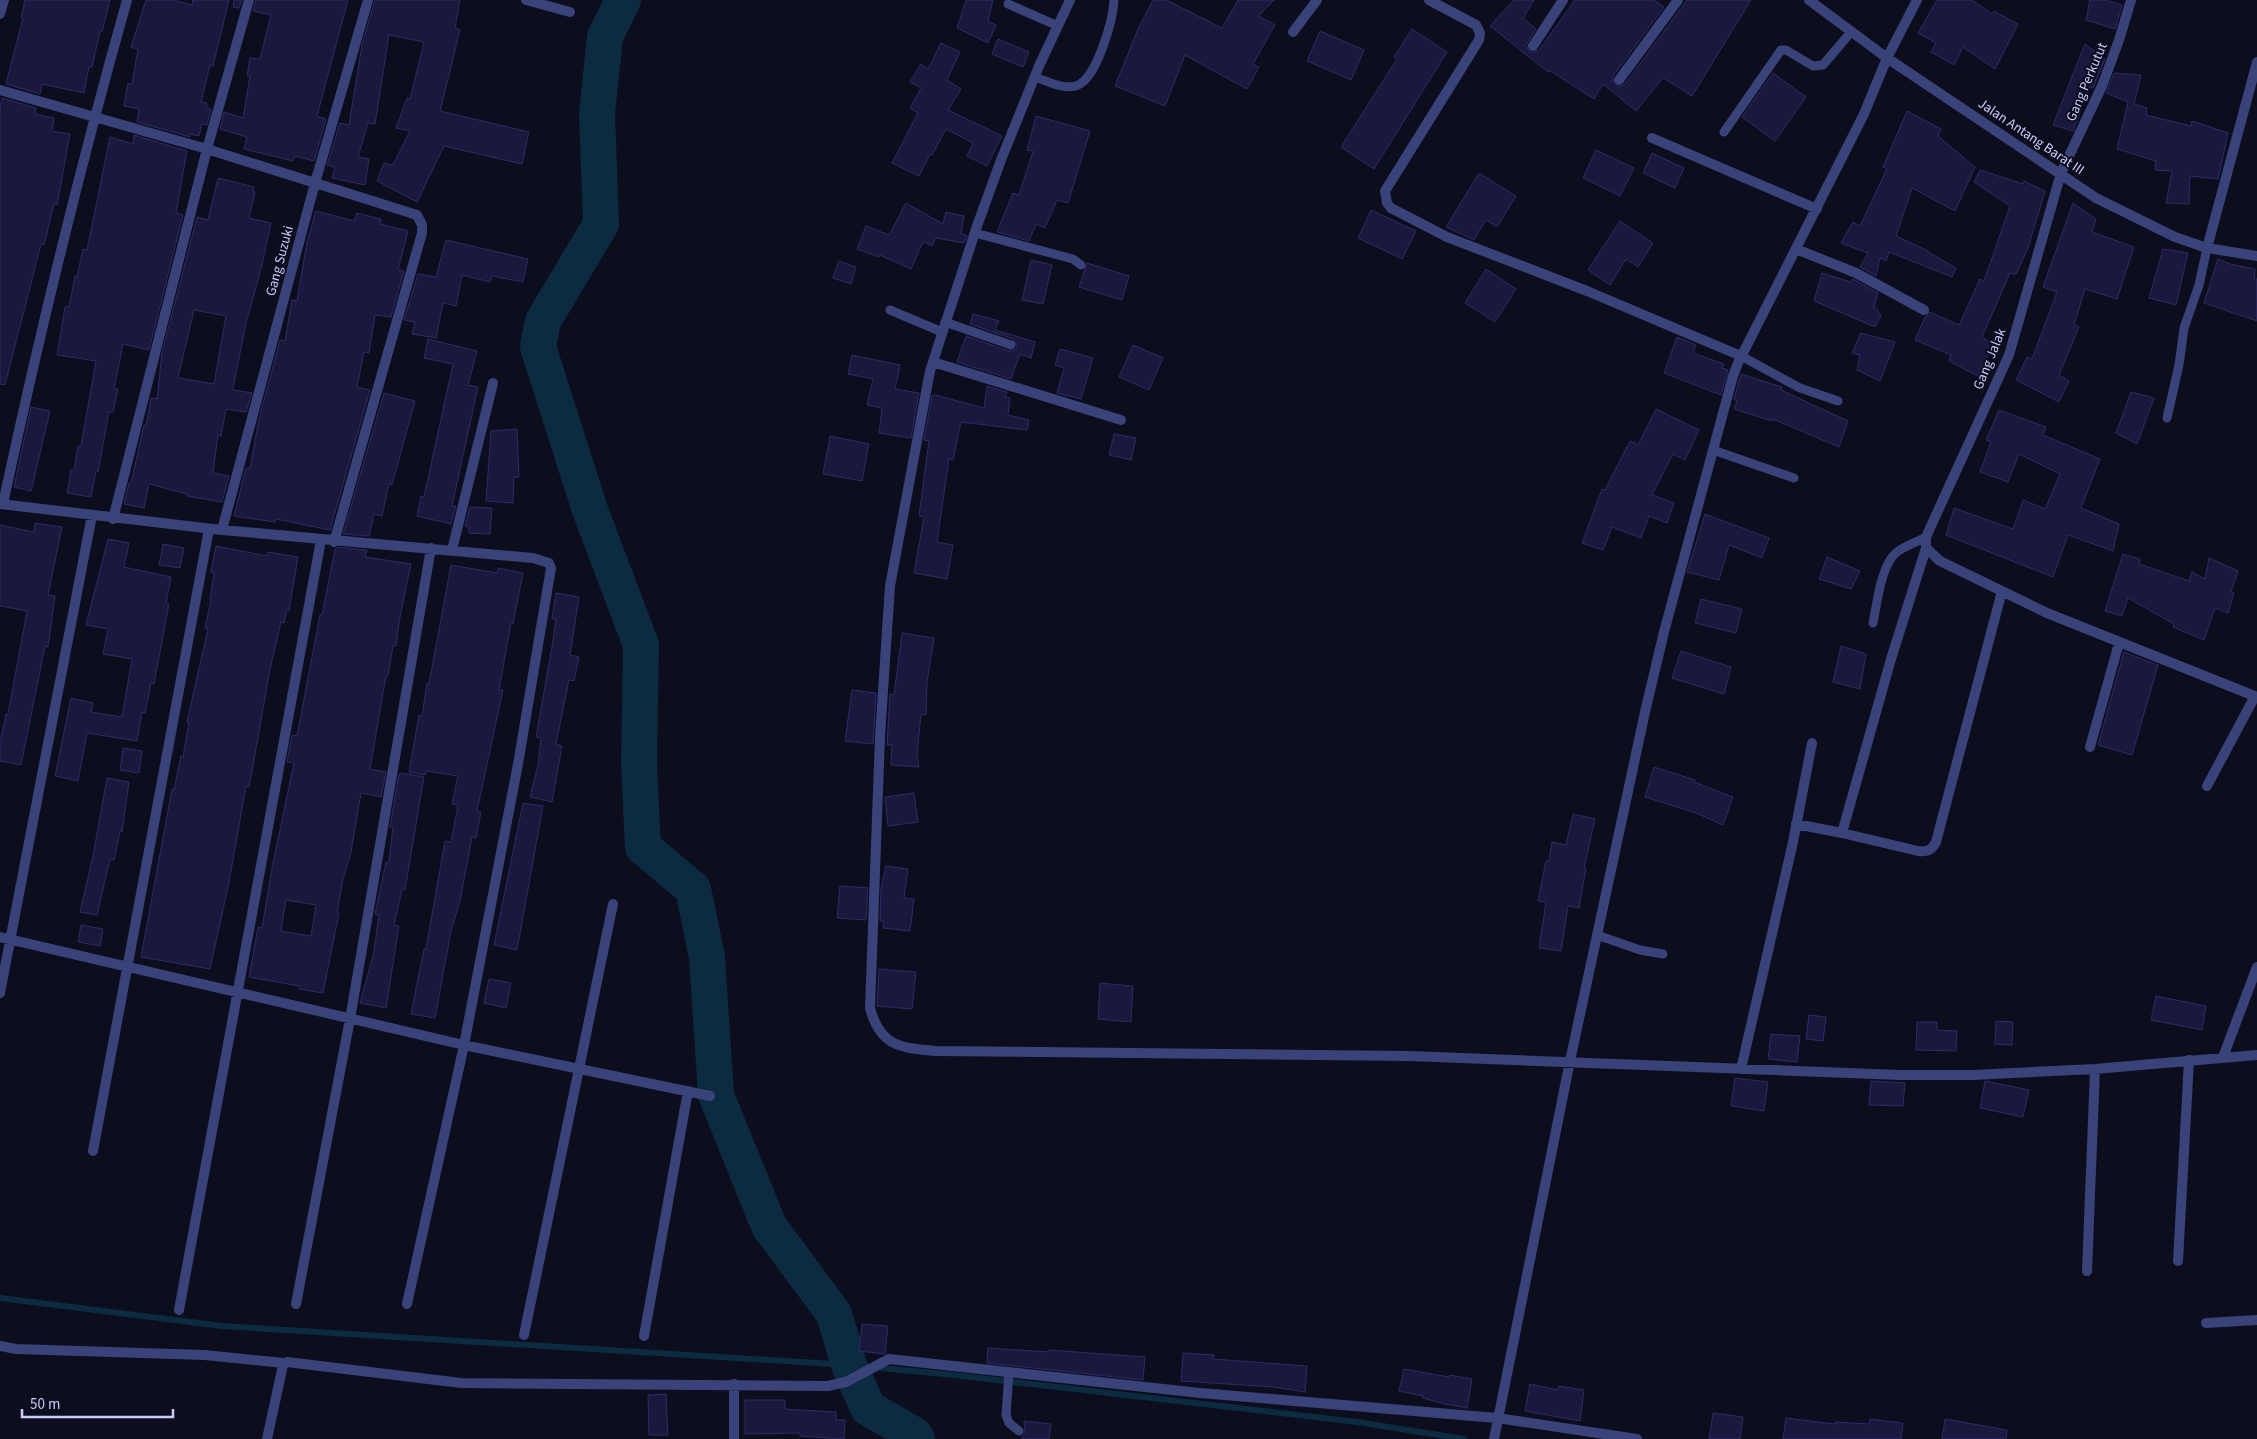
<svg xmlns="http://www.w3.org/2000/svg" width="2257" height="1439" font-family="'Source Sans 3',sans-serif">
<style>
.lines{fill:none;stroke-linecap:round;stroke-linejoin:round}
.stream{stroke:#0d2b40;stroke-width:6}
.river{stroke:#0d2b40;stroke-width:36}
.building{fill:#1a193d;stroke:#2c2c68;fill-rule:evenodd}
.service{stroke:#39437a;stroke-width:9}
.minor{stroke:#39437a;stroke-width:10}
.labels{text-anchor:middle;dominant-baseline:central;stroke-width:4;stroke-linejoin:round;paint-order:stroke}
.street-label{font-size:14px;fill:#cacefd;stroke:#0c0d1d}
</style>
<rect width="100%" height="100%" fill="#0c0d1d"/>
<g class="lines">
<path class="stream" d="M0,1298L222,1326L849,1365L954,1375L1357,1422L1464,1439"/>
<path class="river" d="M623,0L605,37L597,113L601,224L543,321L538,347L590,510L641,645L639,763L643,847L693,889L707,957L716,1095L769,1226L834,1314L849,1365L868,1408L915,1435L917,1439"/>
</g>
<path class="building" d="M25,0H110L102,32L100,31L92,67H89L84,93L42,84L40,94L6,84L23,18H21Z
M146,0H173L192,5L193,0H229L213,66L210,65L201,102L207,103L206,107L211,109L207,125L202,124L199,136L190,134V137L137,122L139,109L124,106L128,83L132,84L138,49L131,47Z
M234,0H242L239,8L233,7Z
M256,0H348L317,116L326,119L314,161L295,156L293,161L244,149L247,137L220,129L224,112L243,118L250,76H247L250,58L260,59L271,15L253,11Z
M375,0H460L455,28L460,30L440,111L529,132L522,164L444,146L417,202L377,181L384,163L393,165L410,131L396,128L407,98L410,99L424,42L389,35L375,124L368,123L358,157L369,159L365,185L332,178L335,167L327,165L340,123L349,125L362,45Z
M966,0H993L988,21L996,25L988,43L957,28Z
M1153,0H1166L1222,28L1238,0H1274L1258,16L1275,25L1253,64L1259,67L1247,89L1185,55L1165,106L1115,86L1138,29Z
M1514,0H1534L1523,18L1536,29L1526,45L1529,51L1533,53L1539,50L1575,0H1654L1664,7L1613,76V83L1619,87L1625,84L1687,0H1751L1692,96L1663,78L1636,111L1603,84L1594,99L1549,70L1548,72L1490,26Z
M1937,0H1972L1992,14L1994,11L2018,24L1995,69L1963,47L1954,65L1931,52L1936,43L1918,33Z
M2090,0H2105L2122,5L2115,29L2086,20Z
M1412,29L1447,52L1374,169L1341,147L1397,59L1394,57Z
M1320,31L1364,50L1351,80L1307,61Z
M998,39L1029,52L1023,67L992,54Z
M941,43L960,52L947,80L961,89L948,110L1002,136L987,166L967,156L973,143L946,129L932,155L930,154L919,176L892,163L918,113L910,108L921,88L910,82L921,64L928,69Z
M2085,44L2105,59L2093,88L2090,87L2073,131L2053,125Z
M1773,73L1806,97L1775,141L1742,117Z
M2114,73L2141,75L2134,104L2147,108L2146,115L2191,126L2192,121L2228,133L2218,179L2190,176L2189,204L2166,203L2172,171L2155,170L2156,161L2117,149L2128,102L2106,93Z
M2,98L36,108L35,114L54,118L52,131L70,134L57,205L54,204L44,245L41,244L5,385L0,384V107Z
M1907,111L1941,129L1938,136L1975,167L1955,211L1912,188L1896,236L1928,251V252L1956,268L1952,277L1889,252L1886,261L1880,258L1876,276L1860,267L1868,253L1841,243L1853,222L1860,226L1887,169L1883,167Z
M1036,116L1090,131L1068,203L1057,200L1045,228L1036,224L1029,241L997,232L1013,193L1019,195L1033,151L1027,150Z
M134,135L187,151L176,213L183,215L149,350L123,344L114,388L118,389L113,412H109L98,472L96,471L91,497L67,493L71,470H74L78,446H81L96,361L57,355L65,307H69L75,276L77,277L83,249L87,250L110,137L133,144Z
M1596,150L1634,168L1620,196L1583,178Z
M1652,153L1684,168L1675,188L1643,173Z
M1980,170L2023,184L2024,181L2045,191L2028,248L2016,274L2010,273L1982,337L1993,344L1978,376L1949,361L1951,355L1915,340L1925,317L1930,312L1959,325L1980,279L1984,281L2010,206L1974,182Z
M1479,173L1516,196L1497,227L1486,220L1474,240L1446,227Z
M218,178L254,187L253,192H255L249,218L271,223L261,269L246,323L233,388L234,390L252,393L246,412L226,409L221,436L218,435L213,473L229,476L222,502L187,496V494L149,484L144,508L124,504L129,483H131L144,425L146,426L151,398L157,399L162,353L197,217L208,220ZM194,310L226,316L214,384L178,378Z
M906,203L943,224L946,212L964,216L961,233L967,236L964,243L936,238L932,246L923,242L911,269L880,255L879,257L857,249L866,226L889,235Z
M2073,203L2096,219L2092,232L2134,247L2117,299L2085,289L2074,325L2079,327L2059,375L2069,381L2059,402L2016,380L2027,357L2032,359L2057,292L2043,287Z
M1371,210L1416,231L1402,259L1358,238Z
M316,211L354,221L357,213L381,219L380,224L408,231L398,270L404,271L391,317L375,315L369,353L364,352L357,387L370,390L330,530L276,519L275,522L234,516L246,468H250L259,419L280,340L285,341L292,300L297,301L307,242Z
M1620,221L1653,243L1638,267L1626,259L1610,285L1588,270Z
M446,240L528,259L523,282L492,276L490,282L462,275L456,306L443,303L436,338L412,334L415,322L404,320L418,274L436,277Z
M2163,249L2188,253L2176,305L2149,298Z
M2218,259L2230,264L2255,269L2254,278L2257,279V321L2204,303Z
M1031,260L1052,265L1043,304L1022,300Z
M839,261L856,267L851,284L833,278Z
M1087,263L1129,276L1122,300L1079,287Z
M1486,269L1516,289L1495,322L1465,303Z
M1822,273L1851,282L1853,279L1878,293L1874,306L1881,315L1875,327L1814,301Z
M973,314L999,321L995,330L1035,342L1031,358L1020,354L1011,379L957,362L966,336L1009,351L1015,350L1017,347L1013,339L970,324Z
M1861,333L1895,342L1880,381L1857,370L1860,355L1852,353Z
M1677,337L1696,345L1693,353L1724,364L1722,368L1728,370L1721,395L1664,373Z
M428,339L477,351L468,385L478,387L452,506H456L451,524L417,516L421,496L424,497L453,364L424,358Z
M1133,345L1163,358L1149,390L1119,377Z
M1060,349L1093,358L1081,399L1057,393L1064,368L1055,365Z
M852,355L900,365L895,389L919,393L911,438L879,433L882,408L867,405L873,379L848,374Z
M1741,374L1782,387L1781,390L1848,421L1839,447L1773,419L1772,421L1734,409L1737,401L1734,399Z
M987,386L1007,392L1005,397L1010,398L1008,415L1029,420L1027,430L961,422L953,460L949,459L937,542L953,545L947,579L914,573L924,517L919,516L929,441L924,440L932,396L935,395L984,408Z
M2131,392L2154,398L2137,444L2116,433Z
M384,393L415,401L392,485L389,484L382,516L374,514L369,536L343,534Z
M31,407L50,411L31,491L14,487Z
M1656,409L1699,430L1685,460L1673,454L1652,495L1674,503L1667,523L1649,516L1641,538L1612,527L1603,550L1582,543L1602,489L1605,490L1630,441L1638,445Z
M1999,410L2046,427L2043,435L2100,459L2081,508L2119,524L2113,551L2068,535L2053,577L1946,535L1954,508L2013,529L2023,500L2045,509L2060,474L2019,454L2008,482L1980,472L1991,442L1986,440Z
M517,429L519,477H514L513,503L486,501L491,431Z
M1114,434L1136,438L1131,460L1109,455Z
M830,436L869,444L862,481L823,474Z
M470,507L492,508L490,534L469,533V527L465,526Z
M1705,514L1769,538L1762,558L1729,545L1719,580L1687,572Z
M35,523L62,527L48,595L55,596L48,647L45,646L21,765L0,761V743L6,714H8L27,611L0,606V525L34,532Z
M108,539L129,543L124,567L171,577L166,603L169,604L154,684L151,683L145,713L142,712L137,741L87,733L78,781L55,776L71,698L93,703L91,712L122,717L132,659L103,654L108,629L86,625Z
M163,544L184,548L180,568L159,565Z
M216,546L267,556L268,552L298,557L289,611L287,610L284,623L281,622L270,669L254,760L249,787L246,786L229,882L210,969L141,957L172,789L174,790L181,756L183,757L189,722H187L208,629L205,628L211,600H210L214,573L211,572Z
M338,547L367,550L365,557L411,564L399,622L396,646H393L388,676H386L370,769L386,772L381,797L361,793L351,852L343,879L337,913H339L323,993L299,989V986L249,977L258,927L262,928L273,863L294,763L287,762L292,735L297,736L320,615H322L335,549ZM286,900L316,905L311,936L281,931Z
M2123,554L2140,559L2139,564L2189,581L2192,572L2205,579L2209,558L2238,571L2231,592L2234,593L2228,613L2215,608L2204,640L2173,627L2174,624L2128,598L2122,616L2105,611Z
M1827,557L1860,571L1851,589L1819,579Z
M451,565L497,573L498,568L523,573L513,624L511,623L499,690H503L477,811L481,812L476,838L472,837L460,901L451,931L435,1018L411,1014L424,949H426L445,841L451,842L458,805L452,804L458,776L426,771L425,775L409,772L419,715L422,716L427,683L429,684Z
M556,593L579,597L570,655L579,657L574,681L569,680L556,744L562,746L552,802L530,797L538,765L541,738L536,737L552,647L556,619H552Z
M1701,599L1742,609L1736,633L1695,623Z
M902,633L934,638L927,682L926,715L921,714L917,754L919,767L891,765L892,745H887L890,694L894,695Z
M1841,646L1866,654L1860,689L1833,682Z
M1681,651L1731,667L1724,694L1672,678Z
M2124,652L2158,665L2132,755L2098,745Z
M852,690L876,693L873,744L845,741Z
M123,748L142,751L139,773L120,770Z
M1654,767L1695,780L1694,782L1733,797L1723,825L1696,813L1645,797Z
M401,773L424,777L405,890H402L394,925L399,926L386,1008L360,1003L374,952L379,915L375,914L386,862L389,863L393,827H390L399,774Z
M107,778L129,782L122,832L120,831L114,860L110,859L97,915L80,912L93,856Z
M914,793L918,822L888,826L885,797Z
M523,803L543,806L517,950L494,945Z
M1573,814L1595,819L1584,868H1586L1579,908L1568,906L1561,951L1539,948L1546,902L1538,901L1546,861H1549L1552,842L1566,845Z
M886,866L908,869L904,898L914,899L910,931L883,928L884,921H880L881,889Z
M840,886L868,888L866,920L837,918Z
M81,925L103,929L100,946L78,942Z
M879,969L916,972L912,1009L877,1006Z
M489,979L511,983L506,1008L484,1003Z
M1100,983L1133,986L1131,1022L1098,1019Z
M2156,996L2206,1006L2202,1030L2151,1020Z
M1809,1015L1826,1017L1823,1041L1806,1039Z
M1996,1021L2013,1022L2012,1045L1995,1044Z
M1917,1022H1937V1030L1957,1031L1956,1051L1916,1050Z
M1771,1034L1800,1036L1797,1062L1768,1059Z
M1735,1078L1768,1082L1764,1111L1731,1106Z
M1871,1081L1905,1083L1903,1106L1869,1105Z
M1985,1081L2029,1090L2023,1117L1980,1108Z
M862,1324L888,1326L885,1354L859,1351Z
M988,1348L1049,1352V1350L1145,1357L1143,1380L987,1363Z
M1183,1353L1214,1355L1213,1359L1307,1366L1305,1392L1273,1387L1181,1381Z
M1404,1369L1449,1377L1450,1375L1472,1379L1467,1408L1445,1404L1423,1398V1396L1399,1391Z
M1530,1384L1558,1390L1559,1386L1584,1390L1580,1421L1525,1411Z
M666,1394L668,1435H649L648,1395Z
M745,1400H785V1409L836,1412V1420H845L844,1439L800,1436V1433L745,1434Z
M1713,1413L1743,1417L1740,1439H1709Z
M1786,1418L1835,1424V1422L1869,1424L1870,1419L1903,1423L1901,1439H1783Z
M1945,1419L2007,1430L2006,1439H1942Z
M1024,1421L1051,1424L1049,1439H1022L1025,1431Z"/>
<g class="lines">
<path class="service" d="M1008,4L1058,26
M1035,77C1047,81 1067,92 1080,84C1098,73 1113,20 1114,0
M1724,132L1781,50H1786L1813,66L1823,65L1851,32
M975,233L1073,259L1081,265
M890,310L942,332
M945,322L1011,345
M1741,356L1800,388L1838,401
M2167,418L2179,365L2184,328L2199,285L2207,248
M1713,450L1794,478
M1873,623C1877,604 1881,564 1897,552C1905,546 1917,542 1926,537
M1597,935L1640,950L1663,954
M1009,1372L1006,1415L1009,1423L1019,1431"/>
<path class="minor" d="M526,0L570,12
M1070,0L1039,66L1001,160L977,226L930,371L890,586L880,736L870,1008C880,1047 902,1048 936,1051L1408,1056L1900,1075H1973L2095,1069L2257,1055
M1429,0L1476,25L1480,33L1479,40L1385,191L1387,203L1391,208L1447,237L1587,291L1741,356
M1809,0L1887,58L2096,198L2175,237L2207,248L2257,256
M0,14L4,0
M1293,32L1317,0
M1533,46L1563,0
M1619,80L1678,0
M0,90L207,149L417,215L422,225V233L334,542
M1652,138L1817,209
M2207,248L2257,62
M1796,249L1856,273L1924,310
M933,362L1121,420
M0,504L222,530L533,558L549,563L551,568L518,764L464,1045L407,1304
M3,504C39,335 80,167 127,0
M113,519L207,149L249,0
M222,530L315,183L368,0
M1926,548L1940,561L2047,613L2257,697
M452,550L493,383
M2090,747L2119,643
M2207,786L2255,696
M1796,824L1842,833L1891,659L1926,548V537L2009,355L2061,173L2102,86L2119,40L2131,0
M1842,833L1918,851C1927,852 1931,851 1936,842L2002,591
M0,937L464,1045L710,1096
M0,993L92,515
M2223,1057L2257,967
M1741,1069L1793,842L1812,743
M93,1151L209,529
M2178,1261L2189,1060
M2087,1271L2095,1069
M296,1304L350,1019L431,548
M179,1310L321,540
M2206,1323L2257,1320
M524,1335L613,904
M644,1336L688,1091
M0,1346L16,1349L205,1355L284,1363
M734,1384V1439
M267,1439L283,1365L287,1362L461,1383L828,1386L846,1382L889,1359L1200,1393L1497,1418L1637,1439
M1494,1439L1570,1061L1645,712L1664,632L1733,376L1738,363L1864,114L1887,58L1917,0"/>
</g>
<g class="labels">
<g class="street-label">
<text transform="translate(2087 82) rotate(-67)">Gang Perkutut</text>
<text transform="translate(2031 137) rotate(34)">Jalan Antang Barat III</text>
<text transform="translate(280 261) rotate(-75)">Gang Suzuki</text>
<text transform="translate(1990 359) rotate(-68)">Gang Jalak</text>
</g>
</g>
<path d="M22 1409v8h151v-8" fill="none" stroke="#cacefd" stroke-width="2.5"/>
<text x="30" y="1409" font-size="15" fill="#cacefd" stroke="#0c0d1d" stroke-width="4" paint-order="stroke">50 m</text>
</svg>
